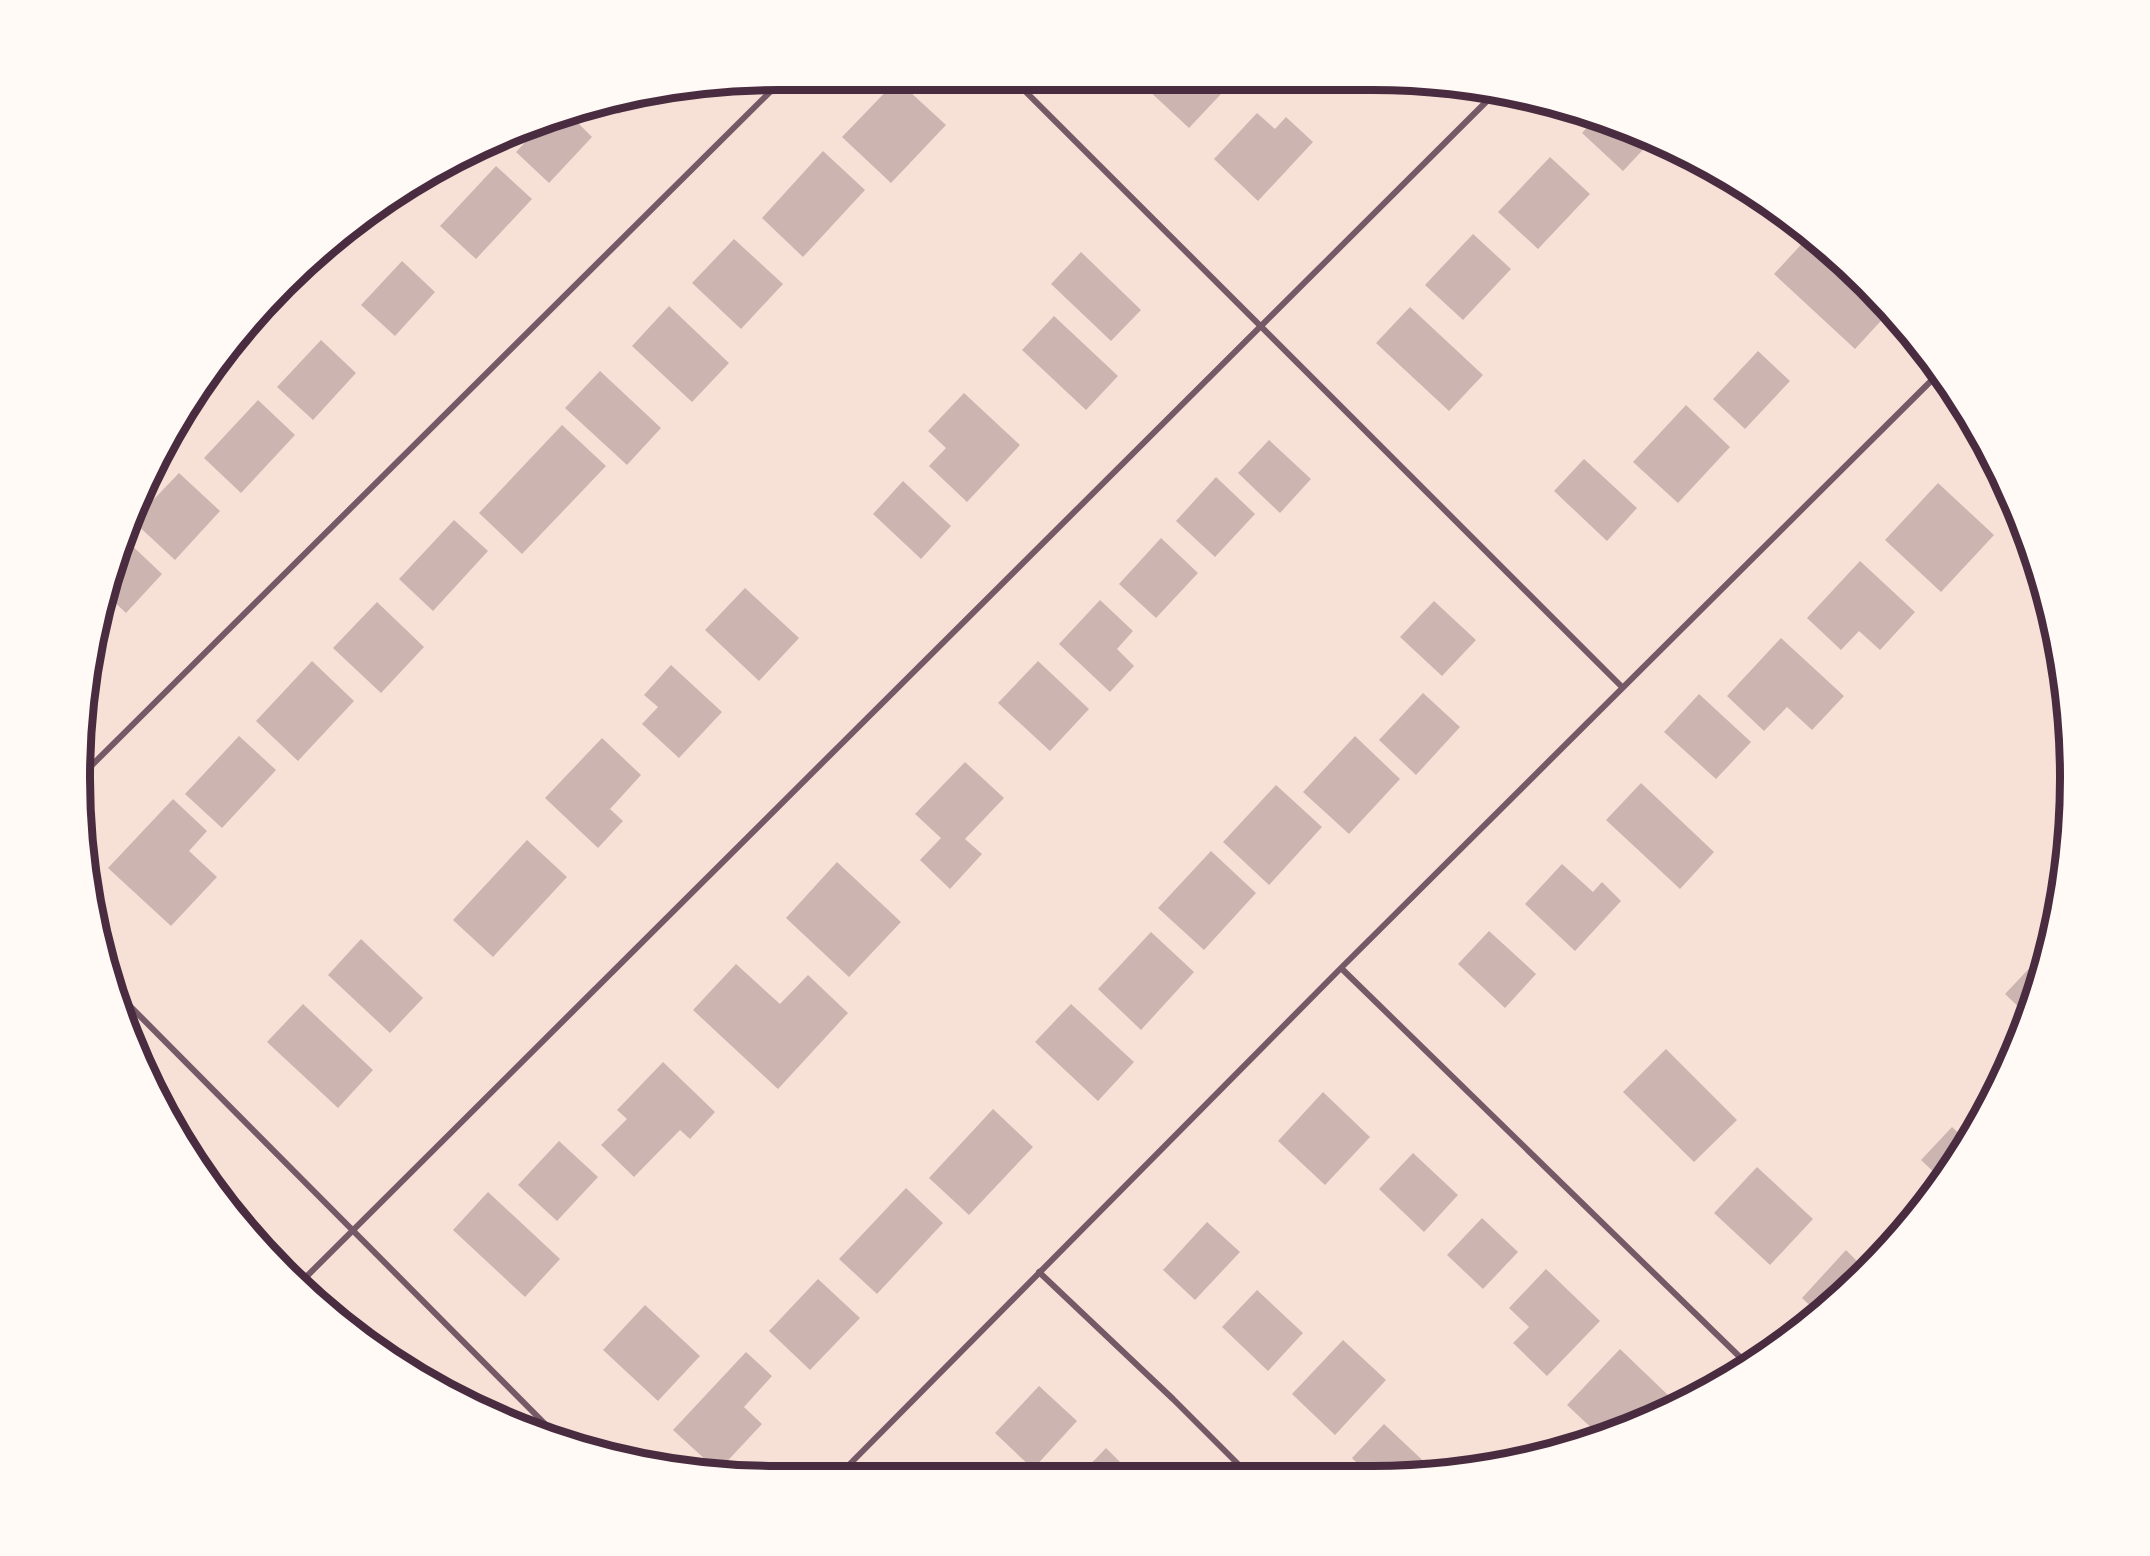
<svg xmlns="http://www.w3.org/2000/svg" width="2150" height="1556" font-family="Poppins,sans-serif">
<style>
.building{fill:#ccb4b1}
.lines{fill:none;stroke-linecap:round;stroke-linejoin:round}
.minor{stroke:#755966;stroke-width:6}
.rim{fill:none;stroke:#4a2c40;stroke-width:8}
</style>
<rect width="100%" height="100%" fill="#f7e1d7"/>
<path class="building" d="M897,80L946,125L891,183L842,137Z
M1151,80H1205L1221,94L1189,128L1145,87Z
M1357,80H1381L1370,92Z
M633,99L619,114L606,102Z
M568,113L592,137L549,183L516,152L545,121Z
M1257,113L1275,129L1286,117L1313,142L1258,201L1214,159Z
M1595,119L1639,133L1653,139L1623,171L1582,133Z
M823,151L865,190L803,257L762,218Z
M1550,157L1590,194L1538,249L1498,212Z
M496,166L532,199L476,259L440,226Z
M1473,234L1511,269L1463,320L1425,285Z
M1809,236L1831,252L1890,311L1855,349L1774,274Z
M734,239L783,284L741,329L692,283Z
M1081,252L1141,310L1111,341L1051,284Z
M402,261L435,292L395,336L361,305Z
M669,306L729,363L692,402L632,346Z
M1410,307L1483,375L1449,411L1376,343Z
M1054,316L1118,376L1086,410L1022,350Z
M321,340L356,373L313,420L277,387Z
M1758,351L1790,381L1745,429L1713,399Z
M600,371L661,428L627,465L565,408Z
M964,393L1020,445L967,502L929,466L946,448L928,431Z
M258,400L295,435L241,493L204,458Z
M1686,405L1730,447L1678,503L1633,462Z
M562,425L606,466L522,554L479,513Z
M1269,440L1311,479L1280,513L1238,473Z
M1584,459L1637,508L1607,541L1554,491Z
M179,473L220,511L175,560L133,521Z
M1216,477L1255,514L1215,557L1176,521Z
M903,481L951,526L921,559L873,514Z
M1938,483L1994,535L1941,592L1885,540Z
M454,520L488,551L433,611L399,579Z
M1161,538L1198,573L1156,618L1119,584Z
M125,539L162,574L126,613L105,593Z
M1860,561L1915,612L1880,650L1859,631L1841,650L1807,618Z
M745,588L799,638L759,681L705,630Z
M1100,600L1133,631L1117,649L1134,666L1110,692L1059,644Z
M1434,601L1476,640L1442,676L1400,637Z
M377,602L424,647L381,693L333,648Z
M1781,638L1844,696L1812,730L1787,707L1764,731L1727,696Z
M312,661L354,701L298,761L256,721Z
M1038,661L1089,709L1050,751L998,703Z
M671,665L722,712L679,758L642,724L658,707L644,695Z
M1423,693L1460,727L1416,775L1379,740Z
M1699,694L1751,742L1716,779L1664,732Z
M239,736L276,770L222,828L185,794Z
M1355,736L1400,779L1349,834L1303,792Z
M602,738L641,775L610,809L623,821L598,848L545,798Z
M965,762L1004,798L965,839L982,854L950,889L920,860L941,838L915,814Z
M1641,783L1714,852L1680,889L1606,820Z
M1276,785L1322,827L1269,885L1223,842Z
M173,799L207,831L189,851L217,877L171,926L108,868Z
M527,840L567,877L493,957L453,920Z
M1211,851L1256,893L1204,950L1158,908Z
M837,862L901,922L849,977L786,918Z
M1562,864L1593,892L1602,882L1621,901L1575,951L1525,904Z
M1489,931L1536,974L1505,1008L1458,964Z
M1151,932L1194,972L1141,1030L1098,989Z
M361,939L423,998L390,1033L328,975Z
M2039,958L2045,964L2026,1014L2005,994Z
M736,964L780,1004L808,975L848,1013L778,1089L693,1010Z
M303,1004L373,1070L338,1108L267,1042Z
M1071,1004L1134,1062L1098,1101L1035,1042Z
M1666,1049L1737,1120L1694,1162L1623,1092Z
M663,1062L715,1112L690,1139L680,1130L634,1177L601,1145L627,1119L617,1110Z
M1323,1092L1370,1137L1325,1185L1278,1141Z
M993,1109L1033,1147L969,1215L929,1178Z
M1952,1127L1966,1140L1941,1179L1921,1160Z
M559,1141L598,1177L557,1221L518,1185Z
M1413,1153L1458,1195L1424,1232L1379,1189Z
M1757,1167L1813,1219L1770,1265L1714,1213Z
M906,1188L943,1223L877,1294L839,1259Z
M488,1192L560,1259L525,1297L453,1230Z
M1482,1218L1518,1252L1483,1289L1447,1255Z
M1207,1222L1240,1252L1195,1300L1163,1270Z
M1883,1235L1890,1241L1832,1303L1818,1313L1802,1298L1846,1250L1858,1262Z
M1546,1269L1600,1321L1547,1376L1513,1343L1529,1327L1509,1308Z
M818,1279L860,1318L810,1370L769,1331Z
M1257,1290L1303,1333L1268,1371L1222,1327Z
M645,1305L700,1356L658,1401L603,1350Z
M1343,1340L1386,1380L1335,1435L1292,1394Z
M1620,1349L1670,1397L1653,1415L1599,1435L1567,1405Z
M746,1352L772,1376L744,1407L762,1424L718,1471L673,1430Z
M1039,1386L1077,1421L1033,1469L995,1433Z
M1384,1424L1434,1471H1365L1352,1458Z
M1106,1448L1131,1473H1082Z"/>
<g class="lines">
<path class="minor" d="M1014,80L1622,687
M85,772L782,80
M1341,968L1745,1362
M120,996L559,1438
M1039,1272L1173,1399L1246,1472
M300,1283L1496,92
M840,1474L1341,968L1938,374"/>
</g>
<path d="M0 0H2150V1556H0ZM778 90H1372A688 688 0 0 1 2060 778V778A688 688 0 0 1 1372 1466H778A688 688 0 0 1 90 778V778A688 688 0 0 1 778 90Z" fill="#fffaf5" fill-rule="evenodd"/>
<path class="rim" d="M778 90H1372A688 688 0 0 1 2060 778V778A688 688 0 0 1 1372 1466H778A688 688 0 0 1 90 778V778A688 688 0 0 1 778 90Z"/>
</svg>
